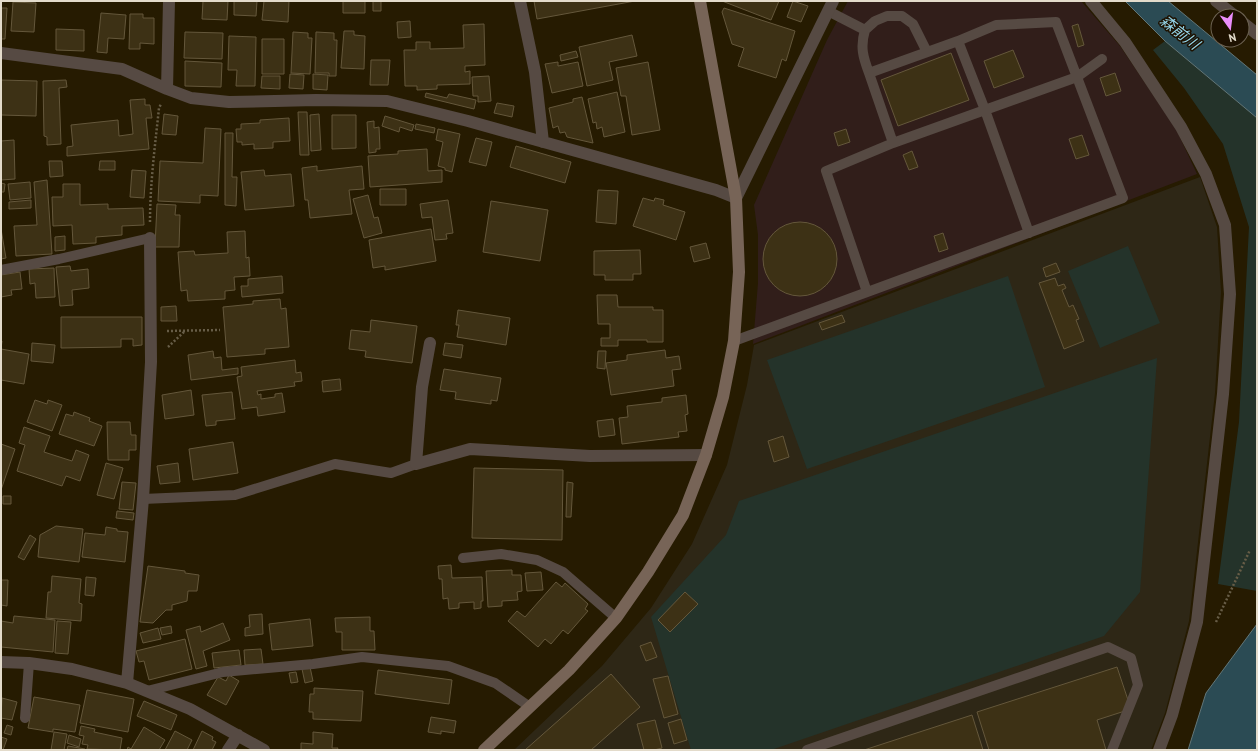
<svg xmlns="http://www.w3.org/2000/svg" width="1258" height="751" font-family="'PT Sans','Noto Sans JP',sans-serif">
<style>
.industrial{fill:#311e1a}
.education{fill:#2e2716}
.green{fill:#24332a}
.water{fill:#2b4b54;stroke:#627678}
.building{fill:#3d3115;stroke:#64573b}
.lines{fill:none;stroke-linecap:round;stroke-linejoin:round}
.path{stroke:#675d47;stroke-width:2.5;stroke-dasharray:2 2;stroke-linecap:butt}
.lane{stroke:#564a43;stroke-width:10}
.street{stroke:#564a43;stroke-width:12}
.secondary{stroke:#776457;stroke-width:12}
.labels{text-anchor:middle;dominant-baseline:central;stroke-width:3;stroke-linejoin:round;paint-order:stroke}
.water-label{font-size:15px;font-style:italic;fill:#95d5e9;stroke:#1d1100}
</style>
<rect width="100%" height="100%" fill="#261b01"/>
<path class="industrial" d="M848,1H1081L1120,46L1176,129L1197,174L753,344L758,283V235L754,205L827,40Z"/>
<path class="education" d="M1200,177L1217,227L1221,292L1215,393L1189,621L1165,713L1151,750H514L602,666L651,608L692,544L727,465L747,385L754,345Z"/>
<path class="green" d="M1165,41L1257,118V591L1218,584L1239,422L1249,227L1223,144L1184,88L1153,50Z
M1128,246L1160,323L1100,348L1068,271Z
M1008,276L1045,387L807,469L767,360Z
M1157,358L1140,592L1104,636L771,750H691L651,617L726,535L739,501Z"/>
<path class="water" d="M1125,1H1168L1257,75V118L1165,41Z
M1257,624V750H1188L1206,693Z"/>
<path class="building" d="M203,1H228L227,20L202,19Z
M234,1H257L256,16L234,15Z
M264,1H289L288,22L262,20Z
M338,1H365V13H343V1Z
M373,1H381V11H373Z
M534,1H635L537,19Z
M722,1H779L771,20Z
M793,1L808,6L801,22L787,17Z
M13,2L36,3L34,32L11,31Z
M1,8H7L5,39H1Z
M724,8L795,31L786,61L782,59L776,78L738,66L744,48L732,44L722,12Z
M101,13L126,15L124,39L108,38L107,53L97,52Z
M130,14H143V18H154V44L140,43V49H129Z
M410,21L411,37L398,38L397,22Z
M484,24L485,65L465,66V72L470,71V84L437,85V89L417,90V86H405L404,50H416V42H430V49L464,48L463,25Z
M1078,24L1084,45L1078,47L1072,26Z
M56,29L84,30V51L56,50Z
M344,31H354V35L365,36L364,69L341,68Z
M185,32L223,33L222,59L184,58Z
M293,32L308,33V38H312L310,74L291,73Z
M316,32L334,33V40H337L336,76H329V73H315Z
M632,35L637,56L609,62L613,80L587,86L579,47Z
M229,36L256,37L255,86H236L237,70H228Z
M262,39H284V74H262Z
M1013,50L1024,77L994,88L984,61Z
M576,51L578,57L561,61L560,55Z
M951,53L969,100L898,126L881,80Z
M371,60H390L388,85H370Z
M185,61L222,63L221,87L185,86Z
M558,62V66L578,62L583,86L552,93L545,64Z
M648,62L660,130L632,135L626,96H621L616,68Z
M1115,73L1121,91L1106,96L1100,78Z
M290,74L304,75L303,89L289,88Z
M313,74L328,75L327,90L313,89Z
M262,76H280V89L261,88Z
M489,76L491,101L478,102V96H473L472,77Z
M1,80L37,81L36,116L1,115Z
M66,80L67,87L59,88L61,144L47,145V137L44,136L43,81Z
M617,92L625,132L604,137L602,127L597,129L596,122L593,123L588,99Z
M426,93L447,98L449,94L476,100L474,109L425,97Z
M582,97L593,143L567,137L565,132L560,133L558,126L553,128L549,108L573,102V99Z
M145,99V105H150L152,118H146L149,149L67,156V147L73,146L71,125L118,120L119,136L133,134L130,100Z
M497,103L514,106L512,117L494,113Z
M298,112H307L309,155H300Z
M164,114L178,116L176,135L162,134Z
M319,114L321,150L311,151L310,115Z
M332,115H356V148L332,149Z
M385,116L414,125L412,131L400,127L399,132L382,126Z
M289,118L290,141L273,142V148L254,149V144L242,145V142H237L236,129H241V124L260,123V120Z
M374,121V128L379,127L380,149H376V152L369,153L367,122Z
M416,124L435,128L434,133L415,129Z
M205,128L221,129L218,196L200,195V203L158,201L160,161L203,163Z
M438,129L460,134L452,172L445,170V168L438,166L443,142L436,140Z
M846,129L850,142L838,146L834,133Z
M225,133H233L232,177H237L236,206L225,205Z
M1082,135L1089,155L1076,159L1069,139Z
M476,138L492,142L486,166L469,162Z
M14,140L15,179L1,180V141Z
M516,146L571,162L565,183L510,167Z
M427,149L428,171L442,170V182L370,187L368,156L398,154V151Z
M912,151L918,167L909,170L903,155Z
M49,161H62L63,176L50,177Z
M100,161H115V170H99Z
M317,166V171L362,166L364,189L349,190L352,214L310,218L308,200H305L302,168Z
M132,170L146,171L144,198L130,197Z
M264,170L265,176L291,174L294,206L245,210L241,172Z
M47,180L52,254L16,256L14,226L37,225L34,182Z
M30,182L31,198L10,200L8,184Z
M1,183L5,184L4,192H1Z
M63,184H80V205L108,204V209L143,208L144,225L122,226V235L96,237V243L73,244L72,225L53,226L52,197H63Z
M380,189H406V205H380Z
M598,190L618,191L616,224L596,222Z
M368,195L374,218L378,217L382,233L364,238L353,199Z
M643,198L654,201L655,198L664,200L663,205L685,212L676,240L633,226Z
M31,200V208L9,209V202Z
M448,200L453,233L446,234L447,239L435,240L432,217L422,218L420,204Z
M491,201L548,210L540,261L483,252Z
M157,204L176,205L175,215H180L179,247H155Z
M763 259a37 37 0 1 1 74 0a37 37 0 1 1-74 0Z
M1,229L6,258L1,259Z
M431,229L436,261L385,270V266L373,268L369,240Z
M245,231L246,258L249,257L250,276L234,277L235,290L225,291V299L188,301L187,290L181,291L178,252L194,251L195,255L228,253L227,232Z
M943,233L948,249L939,252L934,236Z
M65,236V250L55,251V237Z
M706,243L710,258L694,262L690,247Z
M640,250L641,274H633V280H605V275H594V251Z
M1056,263L1060,272L1046,277L1043,268Z
M70,266L71,271L88,269L89,288L72,290L73,305L60,306L56,267Z
M54,268L55,297L36,298L35,283L30,284L29,269Z
M20,272L22,289L11,290L12,295L1,297V275Z
M282,276L283,293L242,297L241,286H248V279Z
M1055,278L1058,286L1064,284L1066,288L1062,290L1069,307L1073,305L1079,319L1076,320L1084,341L1064,349L1039,283Z
M597,295H617L618,307H653V310H663V342H647V340H618V346H601V338H610V324H598Z
M280,299L281,309L286,308L289,347L265,349V354L227,357L223,307L253,304V301Z
M176,306L177,321H161V307Z
M458,310L510,318L506,345L457,337L459,325H456Z
M842,315L845,322L822,330L819,323Z
M61,317H142V345L133,346V339H121V347L61,348Z
M371,320L417,326L412,363L365,357L366,351L349,349L351,330L370,332Z
M1,341H2L1,349L29,354L24,384L1,380Z
M32,343L55,345L53,363L31,361Z
M445,343L463,345L461,358L443,355Z
M665,350L666,358L679,356L681,369L672,370L674,386L611,395L606,363L627,360V355Z
M213,351L214,358L221,357L222,370L238,368V374L191,380L188,355Z
M598,351H606L605,369L597,368Z
M295,360L296,373L301,372L302,381L294,382L295,386L257,391L258,395L261,394V399L275,397V394L282,393L285,412L258,416L257,407L242,409L237,377L242,376L241,367Z
M444,369L501,378L497,401L491,400V404L455,399L456,392L440,390Z
M340,379L341,390L323,392L322,381Z
M191,390L194,415L165,419L162,395Z
M232,392L235,419L216,421V425L206,426L202,395Z
M686,395L688,414L685,415L687,431L678,432L679,437L622,444L619,418L628,417L627,406L662,402V398Z
M35,400L47,404L48,400L62,405L52,431L27,422Z
M74,412L90,418L89,421L102,426L94,446L59,434L66,414L73,416Z
M613,419L615,435L599,437L597,421Z
M107,422H130L131,435H136V450H129V460H108Z
M24,427L50,436L44,452L72,461L76,450L89,455L80,481L66,476L62,486L17,471L25,445L19,443Z
M783,436L789,457L774,462L768,441Z
M233,442L238,473L193,480L189,449Z
M1,444L15,449L1,490Z
M106,463L123,468L114,499L97,495Z
M178,463L180,482L160,484L157,466Z
M474,468L563,470L562,540L472,538Z
M122,482L136,483L133,510L119,509Z
M567,482L573,483L571,517H566Z
M3,496H11V504H3Z
M117,511L134,513L133,520L116,518Z
M56,526L83,529L79,562L38,557L40,535Z
M106,527L117,529V531L128,532L125,562L82,557L85,533L105,535Z
M30,535L36,539L24,560L18,557Z
M451,565L452,578L482,577L483,601H481V608L474,609V602L459,603V608L449,609L448,598L443,599L442,579H439L438,566Z
M148,566L185,571V573L199,575L197,591H188L187,601L172,605V610H166L153,623L140,622Z
M512,570V575H521L522,591L517,592L518,600L502,601V606L488,607L486,571Z
M541,572L543,590L527,591L525,573Z
M52,576L81,579L79,603L82,604L81,621L46,618L48,592H51Z
M86,577L96,578L94,596L85,595Z
M1,580H8L7,606L1,605Z
M556,582L562,587L565,583L588,604L585,609L588,611L568,634L563,630L551,644L545,639L538,647L508,621L517,611L525,617Z
M685,592L698,604L670,632L658,620Z
M262,614L263,634L245,636V628L250,627L249,615Z
M14,616L55,620L53,652L1,647V621L13,623Z
M370,617V631H374L375,650H342V632H336L335,618Z
M310,619L313,646L272,650L269,624Z
M57,621L71,622L68,654L55,653Z
M223,623L230,640L203,651L207,666L196,669L186,630L200,626L201,632Z
M171,626L172,633L162,635L160,628Z
M158,628L161,639L143,643L140,633Z
M185,639L192,669L149,680L144,661L139,662L136,651Z
M651,642L657,657L646,661L640,646Z
M261,649L263,664L245,665L244,650Z
M239,650L241,665L214,668L212,653Z
M310,667L313,681L305,683L302,669Z
M1117,667L1131,709L1097,720L1106,750H989L977,712Z
M378,670L452,680L449,704L375,694Z
M296,672L298,682L291,683L289,673Z
M611,674L640,707L591,750H525Z
M229,675L239,681L226,705L207,695L218,677L226,681Z
M668,676L678,714L664,718L653,679Z
M314,688L363,691L361,721L313,719V712H309L310,694H314Z
M87,690L134,699L128,732L80,723Z
M34,697L80,705L75,732L53,729V732L28,728Z
M2,698L17,702L12,720L1,718Z
M144,701L177,715L171,730L137,716Z
M972,715L983,750H864Z
M431,717L456,721L454,733L441,731V734L428,732Z
M681,719L687,740L674,744L668,723Z
M655,720L662,748L654,750H644L637,724Z
M7,725L13,727L11,735L4,733Z
M81,726L95,729L94,732L122,738L120,750L87,749L88,745L82,744L84,736L79,735Z
M144,727L165,740L159,750H127L128,747L131,749Z
M175,731L192,740L187,750H165Z
M202,731L213,737L212,740L216,742L212,750H193Z
M54,732L67,734L64,750H51Z
M313,732L333,734L332,748H338L337,750H301V743L313,744Z
M69,735L81,739L79,747L67,743Z
M1,737L7,739L3,750H1Z
M68,746L85,749L84,750H67Z"/>
<g class="lines">
<path class="path" d="M150,222C150,184 155,146 159,108L161,104
M167,331L220,330
M168,347L185,331
M1216,622L1250,550"/>
<path class="lane" d="M828,11L865,30C860,47 863,57 869,73
M865,30L875,21L887,16H902L913,24L927,52
M958,41L985,110L1029,233
M1,270L59,259L150,238
M867,292L826,171L893,143L1077,77L1102,59
M734,341L1123,198L1056,22L996,25L958,41L869,73L893,143
M143,499L235,495L335,464L391,473L416,464
M463,558L501,554L537,560L563,572L616,618
M147,691L223,672L313,664L362,657L448,666L495,683L530,707
M25,718L29,663
M807,750L1108,647L1131,658L1138,685L1112,750"/>
<path class="street" d="M520,1L535,72L543,142
M1091,1L1125,42L1181,127L1206,174L1225,225L1230,294L1223,394L1197,622L1172,715L1159,750
M1216,1L1235,16
M1242,22L1257,34
M1,53L122,69L167,89L191,98L229,102L316,100L387,101L468,121L716,190L736,198L833,1
M167,89L169,1
M430,343L422,387L416,464L470,449L590,456L706,455
M1,662L29,663L72,669L127,683L190,709L264,750
M127,683L143,499L151,362L150,238
M228,750L238,735"/>
<path class="secondary" d="M484,750L569,670L616,618L648,572L683,515L706,455L723,397L734,341L739,272L736,198L700,1"/>
</g>
<g class="labels">
<g class="water-label">
<text transform="translate(1180 32) rotate(38)">森前川</text>
</g>
</g>
<rect width="1258" height="751" fill="none" stroke="#e3dbcb" stroke-width="4"/>
<g transform="translate(1230 28) rotate(166)"><circle r="19" fill="#1d1100" stroke="#6c6251"/>
<path d="M0-3L7 15L0 10L-7 15Z" fill="#eb8dfc"/>
<text y="-6" font-size="11" font-weight="bold" text-anchor="middle" fill="#e3dbcb">N</text>
</g>
</svg>
